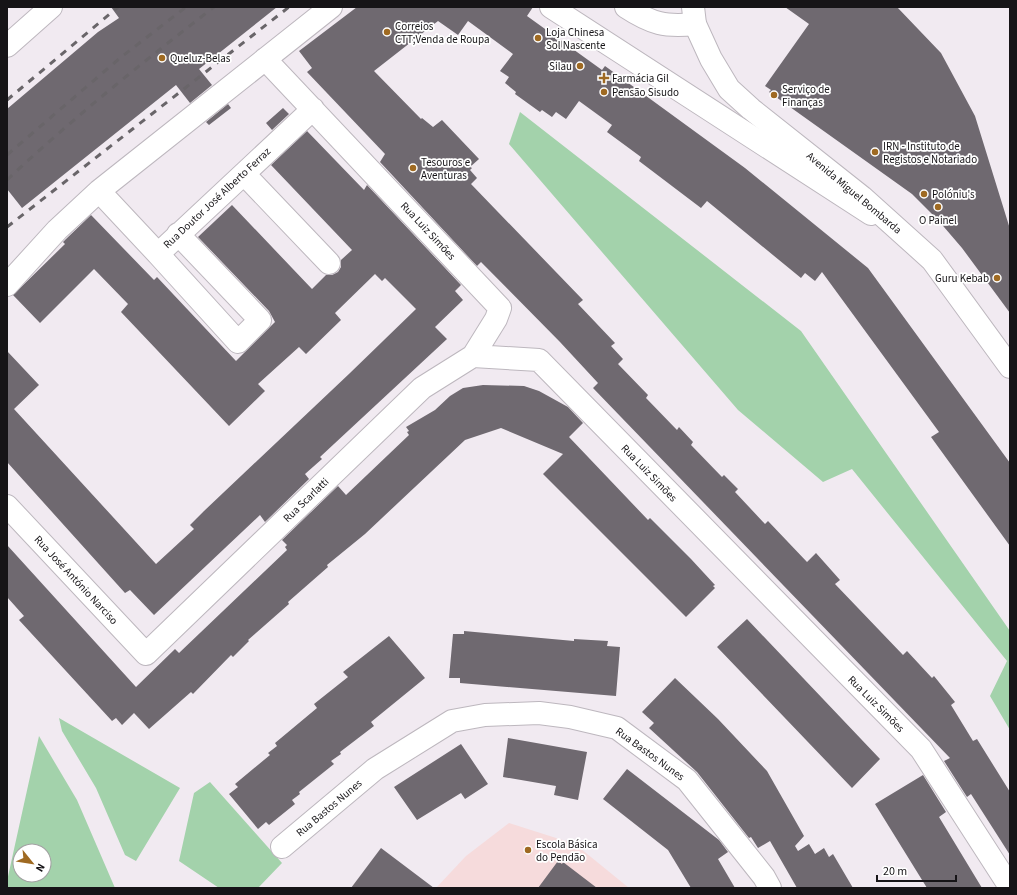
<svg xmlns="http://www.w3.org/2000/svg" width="1017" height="895" font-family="'Source Sans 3',sans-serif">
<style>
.education{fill:#f6dbdc}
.green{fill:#a3d2ab;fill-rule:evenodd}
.building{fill:#6f6970}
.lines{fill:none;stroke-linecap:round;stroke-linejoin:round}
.minor-casing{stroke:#bdb7be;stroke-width:24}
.major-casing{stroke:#bdb7be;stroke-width:24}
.minor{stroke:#fff;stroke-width:22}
.major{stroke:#fff;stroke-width:22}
.rail{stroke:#696569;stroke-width:3;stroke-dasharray:7 7;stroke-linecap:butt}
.poi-dot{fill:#9f6a22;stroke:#fff;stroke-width:1.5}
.labels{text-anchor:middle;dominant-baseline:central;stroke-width:3.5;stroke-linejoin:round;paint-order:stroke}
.poi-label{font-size:11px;fill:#161417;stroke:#fff;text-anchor:start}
.street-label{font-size:11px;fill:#161417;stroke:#fff}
</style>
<rect width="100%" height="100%" fill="#f1eaf1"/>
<path class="education" d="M509,823L575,844L629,888H436L466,856Z"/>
<path class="green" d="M520,112L801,331L1010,631V730L990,696L1007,661L852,469L823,482L738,410L509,144Z
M59,718L180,788L136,861L125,855L96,788L62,731Z
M39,736L77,800L115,888H7V881ZM20,851H44V875H20Z
M210,782L282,863L258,888H219L179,861L194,793Z"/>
<path class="building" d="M111,7H277L199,69L212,85L190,103L176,85L22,208L7,189V109L98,32L119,18Z
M357,7H533L527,16L602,70L605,66L745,168L868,268L1010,463V546L931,437L939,432L822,272L815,281L805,273L801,278L707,201L701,208L639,161L641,157L607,132L612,125L579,101L566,119L556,112L552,117L542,110L540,112L515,94L516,92L505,83L509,77L500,71L513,54L468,21L458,35L438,21L374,71L421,119L422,118L433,127L442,120L479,159L470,167L472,168L470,170L477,178L471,184L583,300L578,304L615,343L611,346L623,359L618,364L648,395L646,398L677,430L679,427L693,442L691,445L722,477L724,475L738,489L735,492L765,524L768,521L807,562L816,553L840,580L835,584L903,655L907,651L932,678L934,676L955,702L951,705L973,741L977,739L1010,792V855L971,794L967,797L944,761L950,758L593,388L598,383L560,342L481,262L477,266L380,162L385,154L307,72L312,68L299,51Z
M785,7H897L941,53L975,116L1010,229V313L962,248L938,220L912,194L769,92L771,90L765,86L809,24Z
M228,104L231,108L209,125L206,122Z
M283,108L289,114L272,130L266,123Z
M307,131L364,190L367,185L461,285L455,291L463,300L435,327L447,339L320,457L322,459L305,474L309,479L265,522L260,515L154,615L130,590L125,593L7,462V351L39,385L14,409L156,564L194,529L190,525L204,511L350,373L416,309L385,278L382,281L375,274L335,313L341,320L306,354L299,347L258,384L265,391L229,426L121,312L128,304L94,269L40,323L13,295L65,244L63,242L66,239L91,215L154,280L157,277L236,361L275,322L269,311L198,237L232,205L312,289L326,275H332L338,272L341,267V260L352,250L271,165Z
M483,385L524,386L539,391L568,407L583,423L569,437L648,520L650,518L691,559L715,585L713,586L715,588L686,617L543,474L563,454L501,428L465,440L365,534L327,565L328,567L288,602L289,604L248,640L249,641L233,657L231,655L193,694L191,692L149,729L134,713L122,725L116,718L112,721L19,620L24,616L7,597V545L136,687L175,649L179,653L287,550L285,547L287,545L282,540L338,486L346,495L409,435L407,432L409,431L406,427L435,410L450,396L463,388Z
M747,619L880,759L852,788L717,647Z
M464,631L574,641V639L608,641L607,646L620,647L616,696L460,683V678H449L453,634H464Z
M389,636L425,678L371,722L374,726L340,752L341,754L331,761L334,764L299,792L300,794L292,800L295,804L269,825L266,822L258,829L229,794L238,787L235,784L270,755L268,753L277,746L275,743L317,708L314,704L348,677L343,672Z
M675,678L718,719L767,771L804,836L795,846L798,851L809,844L815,854L824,848L829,857L833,854L853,888H797L770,841L758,848L751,837L749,838L697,772L649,728L654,723L642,712Z
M508,738L587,752L578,800L554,795L556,786L503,777Z
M461,744L488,784L465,799L461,793L417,820L394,787Z
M627,769L719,840L728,852L718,859L735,888H691L668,850L603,799Z
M923,775L946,812L939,817L982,888H927L875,804Z
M381,848L434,888H351Z
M558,861L562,864L563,862L597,888H538Z"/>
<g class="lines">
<g class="minor-casing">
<path id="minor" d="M551,7L871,214
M626,7C652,24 665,27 695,24
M7,46L51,7
M244,174L329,263
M99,191L158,254L313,109
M158,254L238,342L260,320L178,234
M7,285L57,230L99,191L331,7
M473,356L539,360L921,749L1010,887
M7,506L146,654L422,388L473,356L496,319L500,308L265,59
M282,847L375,769L452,721L485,715L539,713L570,717L617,728L687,780L764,877L770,888"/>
</g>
<g class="major-casing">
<path id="major" d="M693,7L695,24L711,59L729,89L751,109L862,197L932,260L1010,367"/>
</g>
<use href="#minor" class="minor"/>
<use href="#major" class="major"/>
<path class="rail" d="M7,100L118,7
M7,155L120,58L186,7
M7,180C73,118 143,62 214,7
M7,227L289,7"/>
</g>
<g class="poi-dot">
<circle cx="387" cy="32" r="4"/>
<circle cx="538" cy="38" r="4"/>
<circle cx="162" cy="58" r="4"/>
<circle cx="580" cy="66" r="4"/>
<path d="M602 72h4v4h4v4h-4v4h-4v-4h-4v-4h4z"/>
<circle cx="604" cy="92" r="4"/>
<circle cx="774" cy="95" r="4"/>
<circle cx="875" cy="152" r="4"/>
<circle cx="413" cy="168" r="4"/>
<circle cx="924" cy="194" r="4"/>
<circle cx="938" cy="207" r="4"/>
<circle cx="997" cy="278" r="4"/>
<circle cx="528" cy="850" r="4"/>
</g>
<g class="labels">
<g class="poi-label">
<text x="395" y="26">Correios<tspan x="395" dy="13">CTT;Venda de Roupa</tspan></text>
<text x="546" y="32">Loja Chinesa<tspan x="546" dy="13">Sol Nascente</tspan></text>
<text x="170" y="58">Queluz-Belas</text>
<text x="572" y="66" text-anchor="end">Silau</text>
<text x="612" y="78">Farmácia Gil</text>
<text x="782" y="89">Serviço de<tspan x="782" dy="13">Finanças</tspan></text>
<text x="612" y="92">Pensão Sisudo</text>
<text x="883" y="146">IRN - Instituto de<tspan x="883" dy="13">Registos e Notariado</tspan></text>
<text x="421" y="162">Tesouros e<tspan x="421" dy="13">Aventuras</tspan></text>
<text x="932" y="194">Polóniu's</text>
<text x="938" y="220" text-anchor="middle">O Painel</text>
<text x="989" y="278" text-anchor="end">Guru Kebab</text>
<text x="536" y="844">Escola Básica<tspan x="536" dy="13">do Pendão</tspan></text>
</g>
<g class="street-label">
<text transform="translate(854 193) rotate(40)">Avenida Miguel Bombarda</text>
<text transform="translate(217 198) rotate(-43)">Rua Doutor José Alberto Ferraz</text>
<text transform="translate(428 231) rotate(47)">Rua Luiz Simões</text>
<text transform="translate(649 473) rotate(46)">Rua Luiz Simões</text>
<text transform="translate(306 500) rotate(-44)">Rua Scarlatti</text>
<text transform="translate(76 580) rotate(47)">Rua José António Narciso</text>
<text transform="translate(876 704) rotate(45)">Rua Luiz Simões</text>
<text transform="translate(650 754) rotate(36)">Rua Bastos Nunes</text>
<text transform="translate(329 808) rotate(-40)">Rua Bastos Nunes</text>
</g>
</g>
<rect width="1017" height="895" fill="none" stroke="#161417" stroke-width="16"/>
<g transform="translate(32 863) rotate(120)"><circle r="19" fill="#ffffff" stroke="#a2a1a2"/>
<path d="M0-3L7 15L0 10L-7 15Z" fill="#9f6a22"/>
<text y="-6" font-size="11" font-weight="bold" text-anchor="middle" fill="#161417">N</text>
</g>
<path d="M877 875v6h79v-6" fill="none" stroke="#161417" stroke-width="2"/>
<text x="883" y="875" font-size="12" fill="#161417" stroke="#ffffff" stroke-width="3" paint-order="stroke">20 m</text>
</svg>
